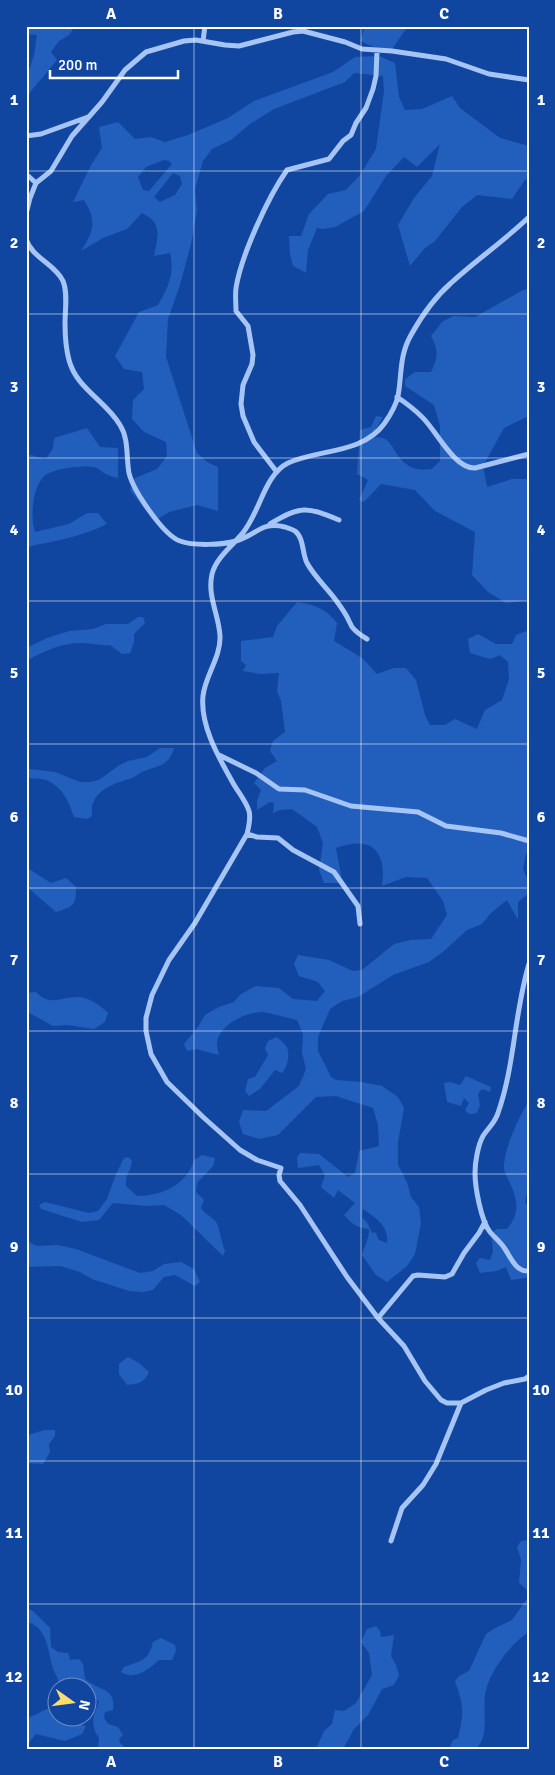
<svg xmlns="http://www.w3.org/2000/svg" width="555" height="1775" font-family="Signika,sans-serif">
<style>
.green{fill:#225fbd;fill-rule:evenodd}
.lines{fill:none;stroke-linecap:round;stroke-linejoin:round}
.minor{stroke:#a6c5f5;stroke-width:5}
.grid{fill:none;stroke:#fff;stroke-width:1;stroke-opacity:0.55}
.neatline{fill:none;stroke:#fff;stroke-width:2}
.grid-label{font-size:16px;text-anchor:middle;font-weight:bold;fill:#fff}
</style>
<rect width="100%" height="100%" fill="#10469f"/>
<path class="green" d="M26,26H75L69,35L59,41L51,52L57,60L26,97V79L34,55L37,35L26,34Z
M365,26H408L392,49L381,50L360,41Z
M379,56L395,63L399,97L405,110L422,109L452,96L460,108L500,138L529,146V178L525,180L512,199L477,195L462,207L435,241L424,249L410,266L398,225L414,198L432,176L440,144L417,167L404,157L386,176L364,211L335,227L323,229L317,228L308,250L306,273L293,266L290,254L289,236H301L309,214L328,194L346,190L360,175L376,149L384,91L383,76L354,73L345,82L274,109L250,124L231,140L212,149L203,161L195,189L197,211L191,244L180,285L168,319L166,357L197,453L207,462L218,467V511L197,505L169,512L158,519L144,508L130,490L135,478L157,469L167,456L166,442L144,432L132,419L133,400L144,389L142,372L124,369L115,356L139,312L158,305C168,287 175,274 170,253L154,256C158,236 163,223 142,213L127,229L103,238L81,251C94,231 97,221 84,200L73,202L91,165L102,148L99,127L118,122L135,139L151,137L165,142L188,135L228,118L254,101L333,72L355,57ZM164,160L169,161L172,164L149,191L143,190L138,177L146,167ZM173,173L180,176L182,184L175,195L160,202L154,197Z
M529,289V416L504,428L483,466L487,487L512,479H529V600L506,603L488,592L472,575L475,532L435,511L415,490L381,484L364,502L359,500L368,480L357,474L360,430L371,427L376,416L383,417L370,439C392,431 391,453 406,464C414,470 422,470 432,469L440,461V426L434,405L405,386V379L415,372H431C438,358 439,351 431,336L442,322L453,316L475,317L523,290Z
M87,428L100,447L118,448V478C114,477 110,476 106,474C102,472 98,467 93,467C81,465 58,468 47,474C32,483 30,518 35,532L69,524L87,513H98L107,524C83,536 56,541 31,546L26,550V454L46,459L53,448L54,438Z
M297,602C315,605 325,608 337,623L334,641L362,658L377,674L394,668H406L416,680L425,715L430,725H445L455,719L477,729L485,710L502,700L509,679L508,662L500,655L490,659L470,653L468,639L478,634L496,644H512L516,635L529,630V852L526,854L523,869L529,883V893L518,902V920L507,900L491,913L482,924L467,930L444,951L429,962L393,975L358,997L342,1001L330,1009L318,1037V1051L331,1077L336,1080L361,1082L382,1086L398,1097L404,1108L398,1142V1165L407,1182L411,1197L419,1207L421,1223L415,1254L407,1266L387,1282L376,1275L362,1255C364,1247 370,1236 369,1229C357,1228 351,1223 344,1215L355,1203L338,1190L334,1198L321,1187L325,1175L319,1165L298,1168L297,1158L300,1153L319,1154L348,1177L355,1173L359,1151L379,1146L378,1125L373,1108L336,1096L316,1097L278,1135L259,1139L243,1134L239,1122L243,1110L266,1111L299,1086L306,1069L302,1053L303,1034L297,1020C288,1018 270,1013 262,1012C246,1012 218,1025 217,1044C217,1047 218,1052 219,1055L196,1049L187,1051L184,1044L198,1027L205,1015L219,1007L234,1002L241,994L256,986L279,988L293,999L317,1001L325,991L318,982L299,976L294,964L298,955L329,960L353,971L362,970L394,944L411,940L431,939L447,915L443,901L427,878L406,877L382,886C387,850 371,835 336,848L341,875L340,883H324L319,870L323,843L317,827L292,809L280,810L273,813L274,803L270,802L257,810V801L261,790L254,783L265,768L277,761L270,751L273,741L285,732L281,701L277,691L279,673L260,674L243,671L246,665L241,661V641L273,637L277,626ZM363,1209C376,1218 389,1226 387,1243L379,1240L375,1232L372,1233L368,1224L362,1217Z
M138,617H143L145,623L134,634V642L130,653L122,654L110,645C99,646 92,643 82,643C60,643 45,651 26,661V648L47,638L69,631L93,629L106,624H128Z
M160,748H174C169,767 158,765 142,772C138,774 134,778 129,779C116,783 100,788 94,801C91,805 92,811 92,816L87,819L74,817C69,802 63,787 46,780C41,778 32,779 26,778V769H30L55,772L80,782H90L99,780L118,766L128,761L147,757Z
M26,867L51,883L66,878L76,887C76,906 74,906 56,912L26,886Z
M36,992C50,1007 60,997 77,997C89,997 100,1005 108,1013L105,1022L94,1029L67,1025L53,1026L26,1011V993Z
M277,1037C280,1040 284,1043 286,1046C291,1053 287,1068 282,1073L275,1070L260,1089L249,1096L245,1091L248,1079L255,1077L268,1055L265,1048L268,1041Z
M466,1076L491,1087L490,1092L482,1089L478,1094L480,1105L477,1113L469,1114L465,1110L469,1103L464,1098L461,1106L447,1102L444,1083L450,1082L460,1085Z
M529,1101V1183L525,1203L529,1204V1276L526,1278L511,1280L506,1267L496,1271L480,1273L476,1263L480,1258L490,1260L493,1251L491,1233L497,1229H507C520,1213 518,1201 510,1183C508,1179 505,1174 504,1169C503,1151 519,1116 529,1101Z
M202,1155L215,1158L213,1166L197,1183L196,1192L204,1200L201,1208C205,1215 212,1216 216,1222C219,1226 222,1244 225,1251L223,1256L181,1215L164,1205L147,1206L113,1203L99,1220L82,1222L41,1209L39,1205L45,1202L89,1213L98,1211L107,1199L116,1174L124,1158L128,1157L132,1161C131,1173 125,1172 126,1186L137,1196C161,1196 187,1185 194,1160Z
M26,1241L37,1246L57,1245L76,1249L140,1273L153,1271L164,1264L181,1262L194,1269L200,1282L195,1286L175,1275L164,1277L153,1290L142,1292L129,1291L92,1279L80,1272L60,1266L26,1267Z
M128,1357L139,1363L149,1372C144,1383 138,1384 127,1385L119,1374V1364Z
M45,1430H55V1436L49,1444L50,1452L43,1464L26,1463V1438L31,1434Z
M529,1540V1632C512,1642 491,1670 486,1690C481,1709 491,1734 476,1749H449L453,1740L458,1738C464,1712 464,1706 455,1681L459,1676L469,1671L486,1634L495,1628L512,1620L529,1596L526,1589L519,1583L521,1560L517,1547L521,1541Z
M26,1608L33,1611L50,1628L51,1647L58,1652L68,1653L70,1660L79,1659L83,1664L85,1679C100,1692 116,1687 113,1710L105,1712L104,1718L108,1724L118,1727L123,1735L119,1739L120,1743L127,1749H98L99,1738C89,1724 94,1716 99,1701L91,1698H88V1688L59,1687C58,1674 54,1674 52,1665C48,1649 46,1625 26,1622Z
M376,1626L380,1631L381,1637L394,1635L391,1656L396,1665L399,1675L394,1685L382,1689L368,1715L354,1729L343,1749H316L324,1731L332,1724L335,1710L344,1711L356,1703L372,1675L369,1653L361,1642L367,1629Z
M161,1638L175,1645L176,1651L172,1660H159C149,1669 135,1681 121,1672L124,1667C140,1661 149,1661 153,1642Z
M57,1693L58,1718H75L76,1723L86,1726L82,1734L65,1741L36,1734L26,1746V1719L51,1707Z"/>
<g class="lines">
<path class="minor" d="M203,41L205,26
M26,136L41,134L88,117
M26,174L36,183
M26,214L30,198L36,183L51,171L72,136L102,102L125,70L146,52L184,41L196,40L225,45L239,46L293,32L303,31L345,42L362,49L392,51L446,59L489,74L529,80
M529,217C504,241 476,260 451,283C435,297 421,317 411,335C399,356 402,375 398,396C396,405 389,417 384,424C362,454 319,449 288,463C264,475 260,513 242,534C232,546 216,558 212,574C207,596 219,615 220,636C221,657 205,676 203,696C200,726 219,758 233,783C238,792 246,801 249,811C251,818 249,826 247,834L195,923L169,960L152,995L146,1018V1031L151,1054L167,1082L203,1117L240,1150L257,1160L281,1168L279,1175L280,1181L300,1205L347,1277L378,1318L404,1346L425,1381L441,1400L447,1403H461L486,1390L504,1383L525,1379L529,1376
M26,239C32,258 55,264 63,281C68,293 65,310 65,323C65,335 66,349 69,360C76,388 106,401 120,425C129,439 126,457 129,473C133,490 163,535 180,541C193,546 223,545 236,541C257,535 261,521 285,527C288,528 292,529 295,531C304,538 302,553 307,563C314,576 326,587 335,599C338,603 347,616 349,621C350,623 351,625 352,627C356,632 362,636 367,639
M397,397C406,403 415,410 422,417C436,430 454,469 475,468L529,454
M276,471L254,442L243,416L241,404L243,385L252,364L253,355L248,326L236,311C236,304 235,295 236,288C241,256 268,197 287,170L329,159L343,141L351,135L356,123L366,108L373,89L376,76L377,51
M270,524C301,505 307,507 339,520
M219,755L256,773L279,789L305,790L351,806L418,812L446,826L501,833L529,841
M247,834L257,837L278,838L293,850L334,872L358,906L360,924
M529,964C514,1013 515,1065 498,1113C495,1123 488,1128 483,1136C478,1145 475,1162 475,1173C475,1187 481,1221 490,1232C495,1238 501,1242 505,1249C511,1258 516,1272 529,1271
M378,1318L413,1276L418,1275L445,1277L452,1274L464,1253L479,1233L485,1222
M391,1541L402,1508L423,1485L436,1464L461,1403"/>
</g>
<path class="grid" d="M194,26V1749M361,26V1749M26,171H529M26,314H529M26,458H529M26,601H529M26,744H529M26,888H529M26,1031H529M26,1174H529M26,1318H529M26,1461H529M26,1604H529"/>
<rect width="555" height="1775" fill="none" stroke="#10469f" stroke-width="55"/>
<g transform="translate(72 1702) rotate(104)"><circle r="24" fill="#10469f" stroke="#7090c5"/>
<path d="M0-4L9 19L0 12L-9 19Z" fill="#ffdd6a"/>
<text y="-8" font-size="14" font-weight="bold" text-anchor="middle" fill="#ffffff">N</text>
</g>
<path d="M50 70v8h128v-8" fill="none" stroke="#ffffff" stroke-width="2.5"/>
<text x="58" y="70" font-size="15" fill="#ffffff" stroke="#10469f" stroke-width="4" paint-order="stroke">200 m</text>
<rect x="28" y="28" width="500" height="1720" class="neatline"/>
<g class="grid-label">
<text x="111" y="19">A</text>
<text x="278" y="19">B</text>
<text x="444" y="19">C</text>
<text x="14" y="105">1</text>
<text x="541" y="105">1</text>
<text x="14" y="248">2</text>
<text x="541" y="248">2</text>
<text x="14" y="392">3</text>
<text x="541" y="392">3</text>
<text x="14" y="535">4</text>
<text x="541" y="535">4</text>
<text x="14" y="678">5</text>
<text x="541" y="678">5</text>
<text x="14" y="822">6</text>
<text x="541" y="822">6</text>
<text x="14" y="965">7</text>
<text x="541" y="965">7</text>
<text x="14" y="1108">8</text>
<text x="541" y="1108">8</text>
<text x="14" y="1252">9</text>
<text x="541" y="1252">9</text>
<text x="14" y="1395">10</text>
<text x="541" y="1395">10</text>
<text x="14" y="1538">11</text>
<text x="541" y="1538">11</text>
<text x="14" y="1682">12</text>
<text x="541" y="1682">12</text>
<text x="111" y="1767">A</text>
<text x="278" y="1767">B</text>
<text x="444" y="1767">C</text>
</g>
</svg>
